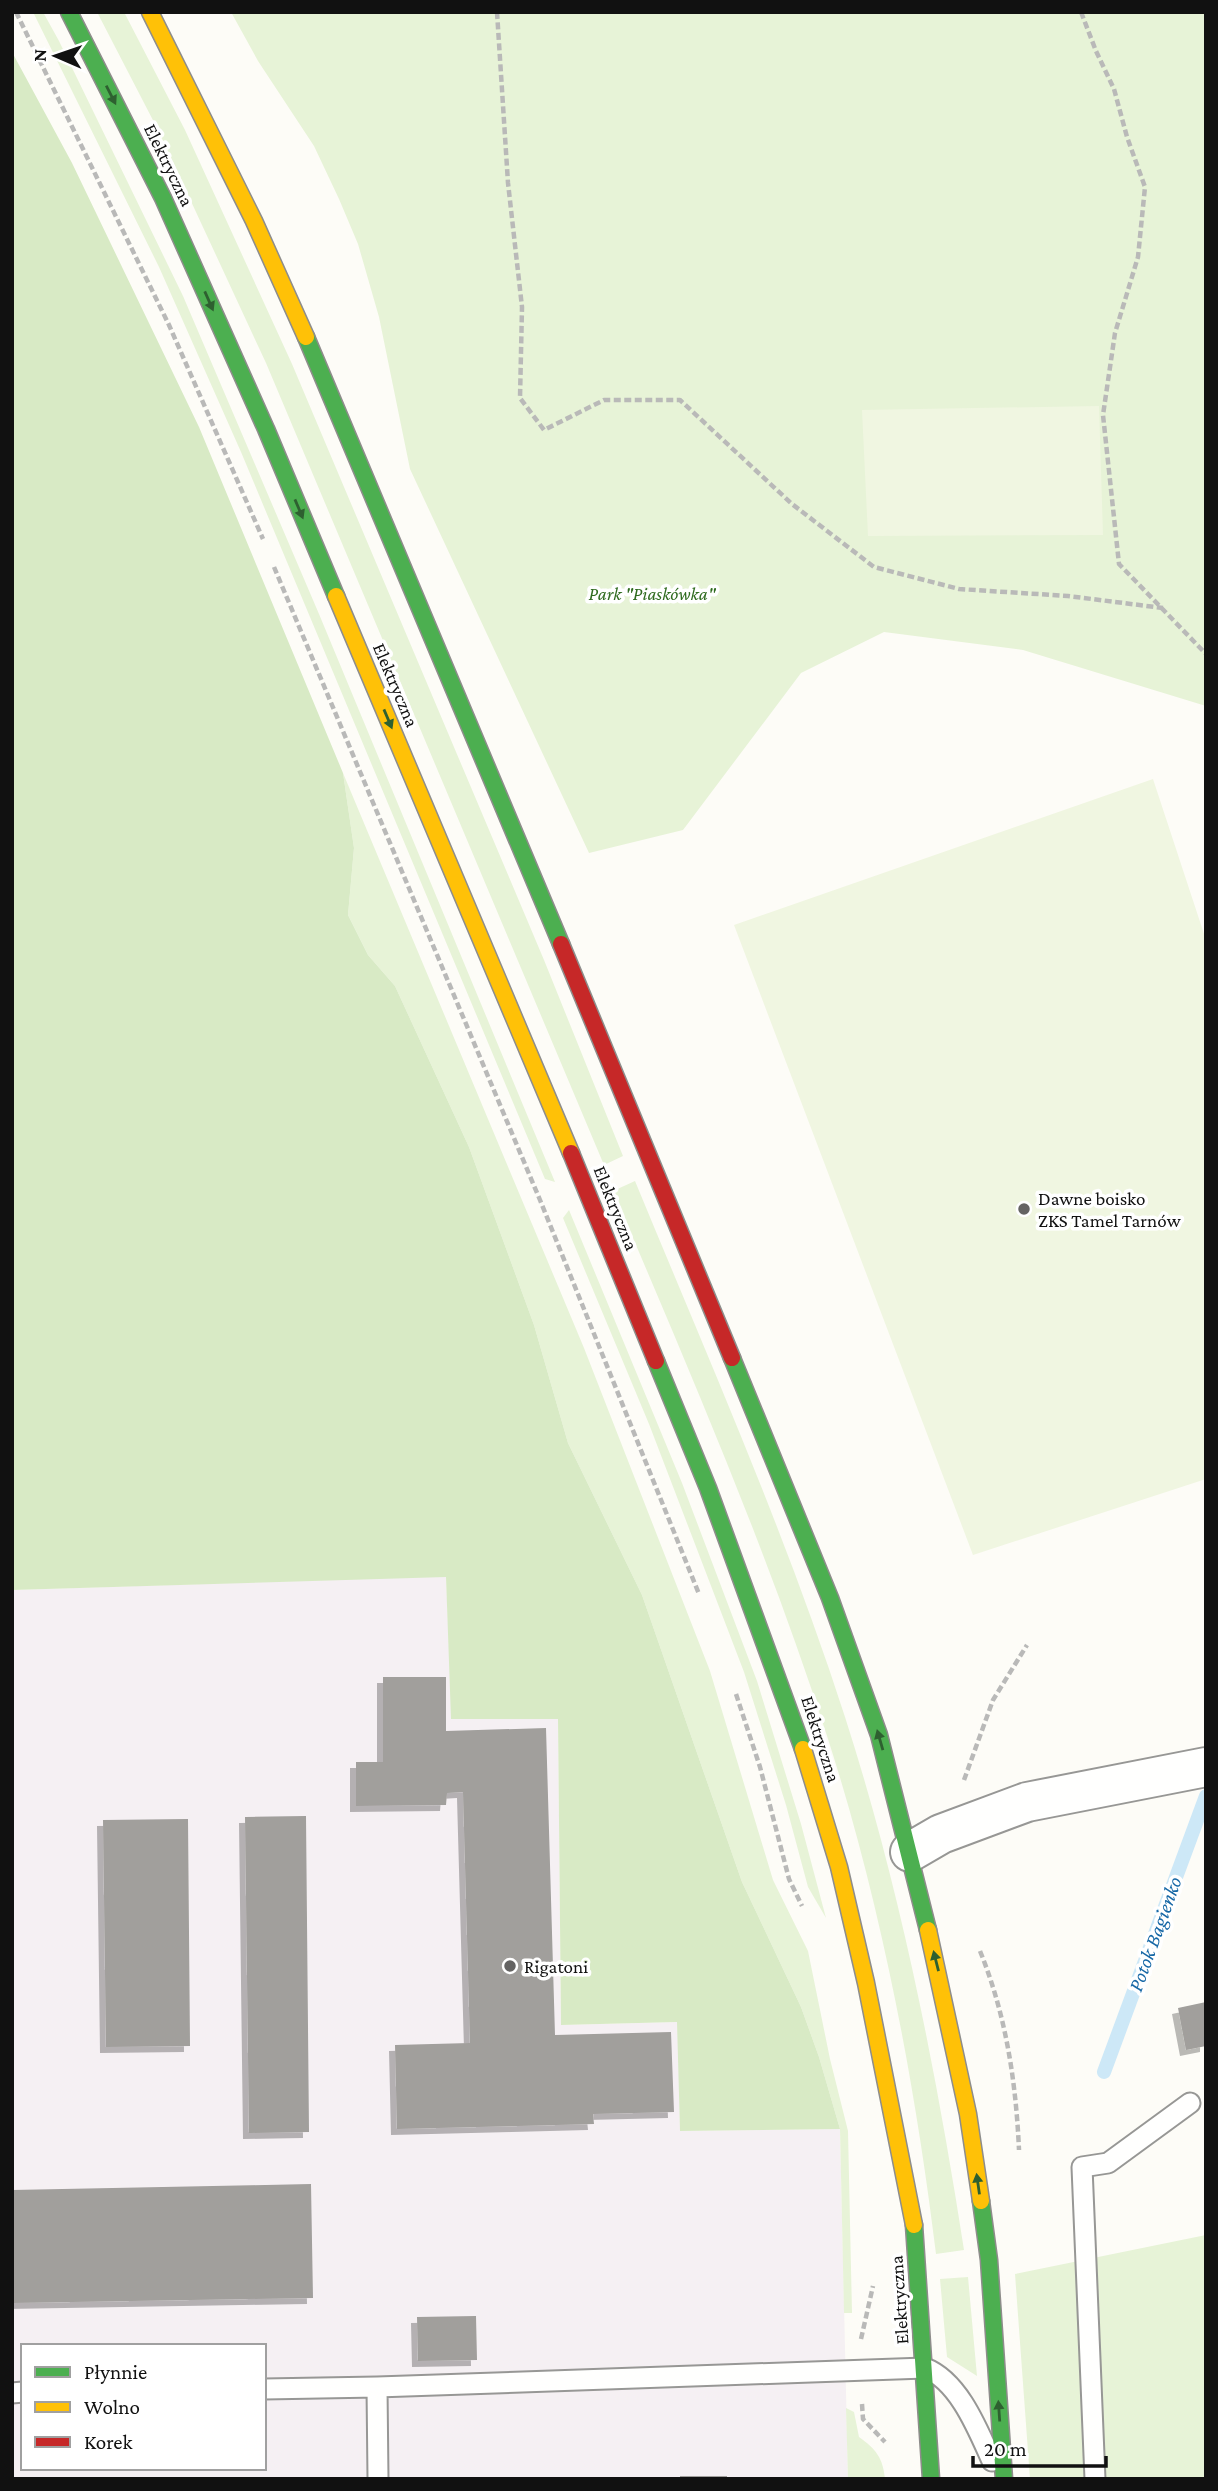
<svg xmlns="http://www.w3.org/2000/svg" width="1218" height="2491" font-family="'Crimson Pro',serif">
<style>
.industrial{fill:#f5f0f3;fill-rule:evenodd}
.green{fill:#e7f3d7}
.forest{fill:#d8eac5}
.pitch{fill:#f0f6e1}
.lines{fill:none;stroke-linecap:round;stroke-linejoin:round}
.stream{stroke:#cde8f7;stroke-width:14}
.building{fill:#a19f9c;filter:url(#shadow)}
.lane-casing{stroke:#979795;stroke-width:23}
.street-casing{stroke:#979795;stroke-width:42}
.fast-casing{stroke:#8e8d8b;stroke-width:19}
.slow-casing{stroke:#8e8d8b;stroke-width:19}
.jam-casing{stroke:#8e8d8b;stroke-width:19}
.path{stroke:#b9b9b8;stroke-width:4.5;stroke-dasharray:7 3.5;stroke-linecap:butt}
.lane{stroke:#fffffe;stroke-width:19}
.street{stroke:#fffffe;stroke-width:38}
.fast{stroke:#4caf50;stroke-width:16}
.slow{stroke:#ffc107;stroke-width:16}
.jam{stroke:#c62828;stroke-width:16}
.oneway{fill:#2e6030}
.poi-dot{fill:#646362;stroke:#fff;stroke-width:2.5}
.labels{text-anchor:middle;dominant-baseline:central;stroke-width:7;stroke-linejoin:round;paint-order:stroke}
.street-label{font-size:19px;fill:#111;stroke:#fff}
.park-label{font-size:19px;font-style:italic;fill:#2f6b1f;stroke:#fff}
.poi-label{font-size:19px;fill:#111;stroke:#fff;text-anchor:start}
.water-label{font-size:21px;font-style:italic;fill:#1768a6;stroke:#fff}
</style>
<defs>
<filter id="shadow"><feDropShadow dx="-6" dy="6" stdDeviation="0" flood-color="#0004"/></filter>
</defs>
<rect width="100%" height="100%" fill="#fdfcf7"/>
<path class="industrial" d="M446,1576L452,1719H558L561,2025L678,2022L680,2131L840,2129L848,2479H12V1590ZM23,2346H264V2468H23Z"/>
<path class="green" d="M33,12H43L59,41L183,296L319,614L555,1182L545,1179L241,452L159,267Z
M97,12H124L185,130L292,364L544,960L623,1156L604,1165L266,363L157,128Z
M231,12H1206V706L1023,650L884,632L801,673L683,830L589,853L410,469L379,317L358,244L339,199L314,146L258,61Z
M343,773L584,1348L710,1671L773,1880L808,1951L830,2059L848,2131L852,2313H844L840,2129L819,2057L801,2007L742,1882L642,1595L568,1443L534,1325L469,1147L395,986L368,955L348,915L354,848Z
M635,1181C708,1358 786,1534 845,1717C901,1891 936,2070 964,2250L936,2254C915,2082 881,1904 828,1739C768,1552 690,1372 613,1191Z
M569,1210L682,1483L757,1681L801,1824L826,1918L808,1887L786,1805L744,1672L649,1424L563,1218Z
M1206,2235V2479H1030L1015,2274Z
M968,2277L977,2376L947,2357L940,2279Z
M846,2408L854,2412L859,2437C876,2449 883,2458 885,2479H848Z"/>
<path class="forest" d="M12,52L72,163L199,427L343,773L354,848L348,915L368,955L395,986L469,1147L534,1325L568,1443L642,1595L742,1882L801,2007L819,2057L840,2129L680,2131L677,2022L561,2025L558,1719H451L446,1577L12,1590Z"/>
<path class="pitch" d="M1099,406L1103,535L868,536L862,410Z
M1153,779L1206,940V1479L973,1555L734,925Z"/>
<g class="lines">
<path class="stream" d="M1104,2072L1206,1796"/>
</g>
<path class="building" d="M383,1677H446V1731L546,1728L555,2035L671,2032L674,2112L593,2114L594,2124L397,2129L395,2045L470,2043L463,1792L447,1793L446,1805L356,1806V1762H383Z
M306,1816L309,2132L249,2133L245,1817Z
M188,1819L190,2046L106,2047L103,1820Z
M1206,2002V2046L1186,2050L1178,2008Z
M311,2184L313,2298L12,2303V2190Z
M476,2316L477,2360L418,2361L417,2317Z
M680,2476H727V2479H680Z"/>
<g class="lines">
<g class="lane-casing">
<path id="lane" d="M377,2387L378,2479
M264,2389L377,2387L925,2368C959,2381 978,2430 992,2461
M12,2393L23,2392
M1095,2479L1082,2167L1108,2163L1190,2103"/>
</g>
<g class="street-casing">
<path id="street" d="M910,1852L941,1834L1027,1802L1206,1767"/>
</g>
<g class="fast-casing">
<path id="fast" d="M69,12L163,198L266,429L336,596
M306,337L561,944
M732,1358L830,1598L879,1735L928,1930
M656,1361L708,1488L803,1749
M981,2201L989,2260L1004,2479
M914,2225L931,2479"/>
</g>
<g class="slow-casing">
<path id="slow" d="M150,12L254,221L306,337
M336,596L571,1153
M803,1749L839,1867L866,1983L914,2225
M928,1930L968,2114L981,2201"/>
</g>
<g class="jam-casing">
<path id="jam" d="M561,944L732,1358
M571,1153L656,1361"/>
</g>
<path class="path" d="M16,12L169,325L263,539
M497,12L508,183L522,307L520,398L544,430L604,400H680L792,504L874,567L959,589L1068,596L1163,608
M1081,12L1096,51L1114,89L1127,137L1145,187L1138,257L1115,333L1103,415L1119,564L1206,654
M274,567L540,1200L699,1594
M736,1694L760,1767L789,1879L802,1906
M964,1780L993,1700L1027,1645
M980,1951C1006,2015 1016,2082 1019,2150
M861,2339L873,2286
M862,2404L863,2419L885,2442"/>
<use href="#lane" class="lane"/>
<use href="#street" class="street"/>
<use href="#fast" class="fast"/>
<use href="#slow" class="slow"/>
<use href="#jam" class="jam"/>
</g>
<defs><path id="oneway-solid" d="M-6-.8H1V-3.2L6.5 0L1 3.2V.8H-6Z" transform="scale(1.75)"/></defs>
<g class="oneway">
<use href="#oneway-solid" transform="translate(111 95) rotate(63)"/>
<use href="#oneway-solid" transform="translate(209 301) rotate(66)"/>
<use href="#oneway-solid" transform="translate(299 509) rotate(67)"/>
<use href="#oneway-solid" transform="translate(388 719) rotate(67)"/>
<use href="#oneway-solid" transform="translate(880 1740) rotate(-106)"/>
<use href="#oneway-solid" transform="translate(936 1961) rotate(-104)"/>
<use href="#oneway-solid" transform="translate(978 2184) rotate(-98)"/>
<use href="#oneway-solid" transform="translate(999 2411) rotate(-94)"/>
</g>
<g class="poi-dot">
<circle cx="1024" cy="1209" r="7"/>
<circle cx="510" cy="1966" r="7"/>
</g>
<g class="labels">
<g class="street-label">
<text transform="translate(169 165) rotate(64)">Elektryczna</text>
<text transform="translate(396 685) rotate(67)">Elektryczna</text>
<text transform="translate(616 1208) rotate(68)">Elektryczna</text>
<text transform="translate(821 1739) rotate(72)">Elektryczna</text>
<text transform="translate(899 2300) rotate(-94)">Elektryczna</text>
</g>
<g class="park-label">
<text x="652" y="593">Park "Piaskówka"</text>
</g>
<g class="poi-label">
<text x="1038" y="1198">Dawne boisko<tspan x="1038" dy="22">ZKS Tamel Tarnów</tspan></text>
<text x="524" y="1966">Rigatoni</text>
</g>
<g class="water-label">
<text transform="translate(1155 1934) rotate(-70)">Potok Bagienko</text>
</g>
</g>
<rect width="1218" height="2491" fill="none" stroke="#111111" stroke-width="28"/>
<rect x="21" y="2344" width="245" height="126" fill="#ffffff" stroke="#a0a0a0" stroke-width="2"/>
<rect x="35" y="2367" width="35" height="10" fill="#4caf50" stroke="#a0a0a0" stroke-width="2"/>
<text x="84" y="2379" font-size="21" fill="#111111">Płynnie</text>
<rect x="35" y="2402" width="35" height="10" fill="#ffc107" stroke="#a0a0a0" stroke-width="2"/>
<text x="84" y="2414" font-size="21" fill="#111111">Wolno</text>
<rect x="35" y="2437" width="35" height="10" fill="#c62828" stroke="#a0a0a0" stroke-width="2"/>
<text x="84" y="2449" font-size="21" fill="#111111">Korek</text>
<g transform="translate(56 56) rotate(272)" stroke="#ffffff" stroke-width="5" paint-order="stroke">
<path d="M0-5L12 26L0 18L-12 26Z" fill="#111111"/>
<text y="-10" font-size="19" font-weight="bold" text-anchor="middle" fill="#111111">N</text>
</g>
<path d="M973 2456v10h133v-10" fill="none" stroke="#111111" stroke-width="3.5"/>
<text x="984" y="2456" font-size="21" fill="#111111" stroke="#ffffff" stroke-width="5" paint-order="stroke">20 m</text>
</svg>
